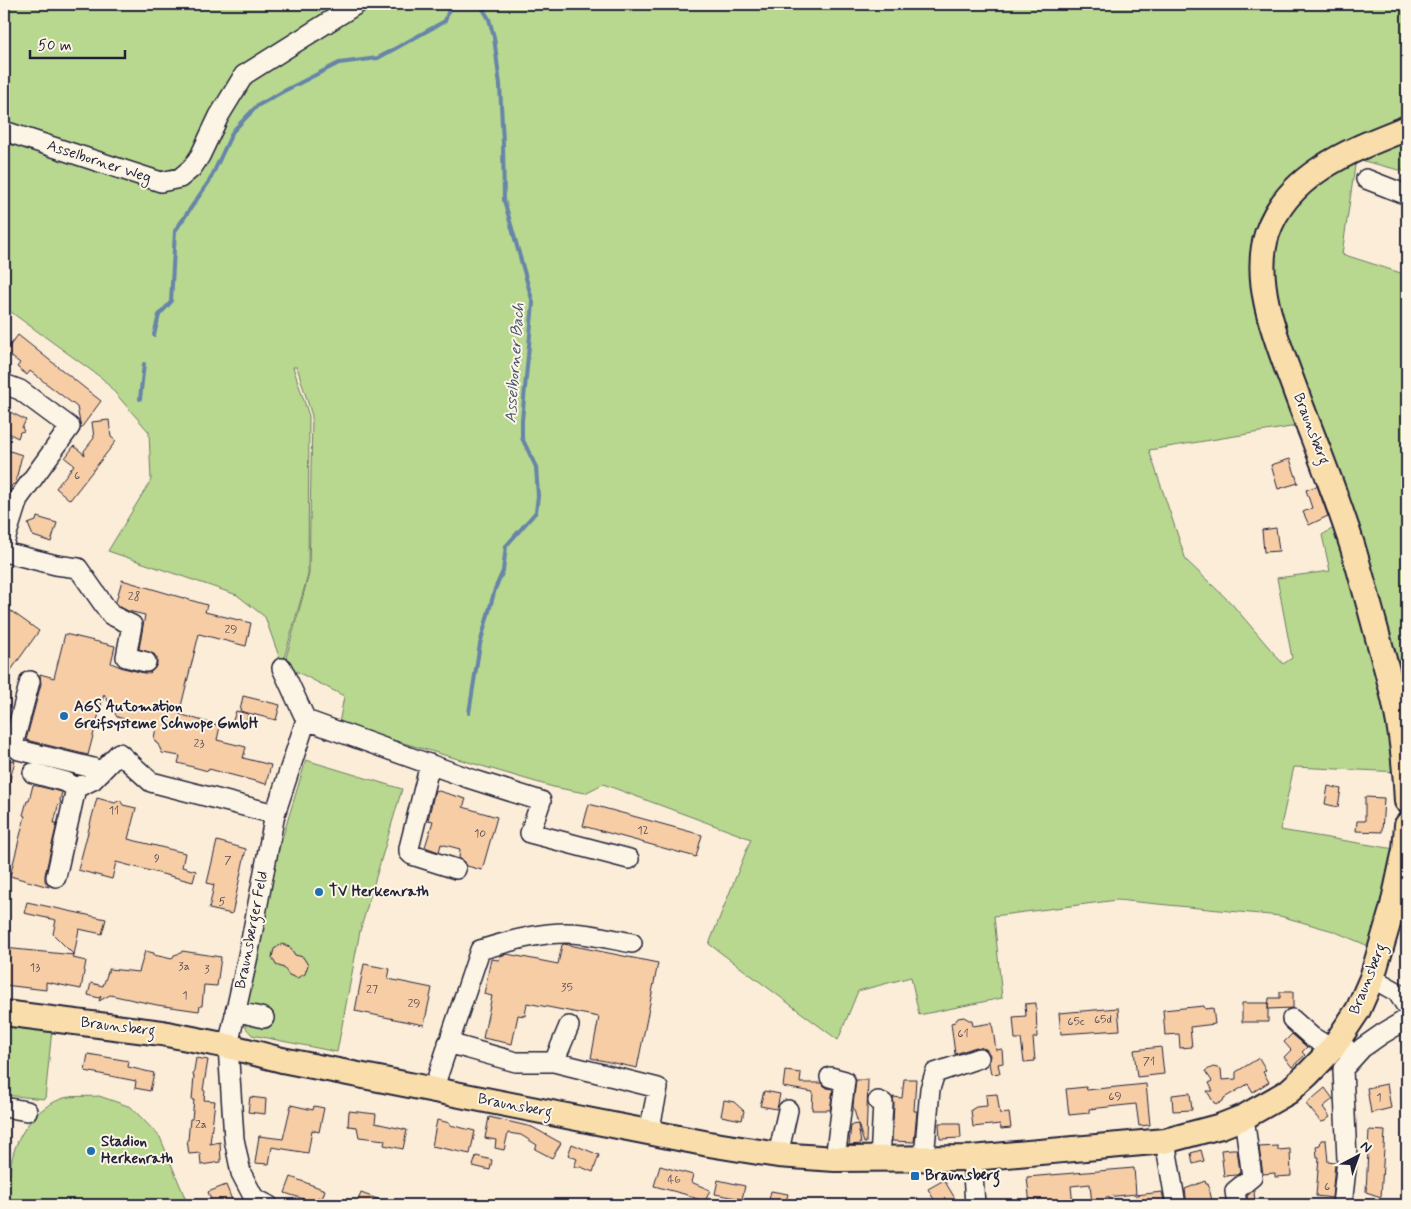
<svg xmlns="http://www.w3.org/2000/svg" width="1411" height="1209" font-family="Mynerve,sans-serif">
<style>
.green{fill:#b8d78f;stroke:#6d7c65}
.lines{fill:none;stroke-linecap:round;stroke-linejoin:round}
.stream{stroke:#6685a8;stroke-width:4}
.building{fill:#f7cda6;stroke:#22223b}
.minor-casing{stroke:#22223b;stroke-width:22}
.major-casing{stroke:#22223b;stroke-width:28}
.minor{stroke:#fcf5e5;stroke-width:19}
.major{stroke:#f9deab;stroke-width:24}
.poi-dot{fill:#1f6fb2;stroke:#fcf5e5;stroke-width:2}
.labels{text-anchor:middle;dominant-baseline:central;stroke-width:4;stroke-linejoin:round;paint-order:stroke}
.number-label{font-size:12px;fill:#574d56}
.street-label{font-size:15px;fill:#22223b;stroke:#fcf5e5}
.poi-label{font-size:15px;font-weight:bold;fill:#22223b;stroke:#fcf5e5;text-anchor:start}
.water-label{font-size:16px;font-style:italic;fill:#445471;stroke:#fcf5e5}
</style>
<rect width="100%" height="100%" fill="#fbedd8"/>
<filter id="ink" filterUnits="userSpaceOnUse"><feTurbulence type="fractalNoise" baseFrequency=".02" numOctaves="2"/><feDisplacementMap in="SourceGraphic" scale="10" xChannelSelector="R" yChannelSelector="G"/><feConvolveMatrix kernelMatrix="1 2 1 2 8 2 1 2 1" color-interpolation-filters="sRGB"/></filter>
<g filter="url(#ink)">
<path class="green" d="M4,4H353L259,61L198,153L161,180L4,129Z
M364,4H1407V119L1321,156L1253,271L1303,425L1149,450L1186,560L1231,603L1283,664L1292,658L1277,578L1330,571L1322,535L1340,524L1401,772L1294,767L1280,830L1401,850L1371,947L1333,931L1280,916L1117,900L994,916L1002,998L919,1015L911,977L858,991L838,1040L709,944L751,839L603,784L585,793L553,787L339,724L344,696L284,665L309,574L312,416L297,367H293L309,416L308,575L282,665L265,617L237,595L108,551L151,480L149,432L103,379L4,307V133L178,180L245,77Z
M1407,137V172L1356,159L1342,254L1407,275V739L1390,657L1360,545L1314,419L1287,338L1272,269L1274,248L1281,223L1304,197L1332,171Z
M306,760L402,789L360,931L337,1052L252,1035L246,1028L245,1021L253,963L272,872Z
M4,1024L52,1029L45,1099L4,1095Z
M99,1096L131,1107L160,1137L188,1205H4V1177L10,1174C11,1143 31,1110 61,1099C71,1095 87,1097 99,1096Z"/>
<g class="lines">
<path class="stream" d="M154,335L159,315L171,302L175,231L210,180L233,131L257,106L282,92L339,63L378,58L445,21L451,4
M140,399L144,364
M469,713L480,644L495,589L503,571L506,546L536,512L538,496L536,467L522,438V420L533,303L504,200L503,143L500,85L494,37L489,19L480,4"/>
</g>
<path class="building" d="M18,335L101,401L81,428L77,407L30,371L27,375L17,367L20,363L5,352Z
M4,409L26,420L22,428L24,431L20,432L18,438L4,431Z
M109,420L111,437L116,441L70,500L56,488L74,465L65,458L74,446L85,455L84,451L94,438L92,422Z
M7,450L22,455L15,484L12,485L5,504L4,461Z
M1290,459L1298,483L1278,489L1271,465Z
M1317,486L1328,516L1309,525L1303,512L1312,508L1306,490Z
M37,517L57,523L51,542L33,536L28,524L36,521Z
M1276,528L1279,551L1264,552L1262,530Z
M122,580L207,605L205,612L251,623L246,646L199,634L179,714L220,726L217,740L246,747L243,758L271,765L266,784L209,769L208,771L178,763L180,756L162,753L158,744L156,743L154,738L156,728L117,717L104,694L88,755L26,740L41,684L40,674L54,678L65,634L115,646L111,663L123,668L144,673H150L154,669L157,664V658L154,654L139,649L145,615L128,611L119,606L116,602Z
M11,611L39,631L4,680V621Z
M243,696L280,705L276,720L240,711Z
M236,711L248,714L246,724L233,720Z
M4,759L15,761L7,790H4Z
M33,785L62,792L60,800L61,803L58,806L54,823H57L45,875V881L49,887L10,876L25,816L23,815L27,801H29Z
M1328,786L1341,789L1338,807L1325,804Z
M435,790L466,799L463,807L497,817L482,870L467,866L464,861L459,858L460,849L441,844L439,852L425,847L433,821L428,820Z
M1365,797L1384,798L1382,832L1356,831L1357,821H1365Z
M97,798L115,803L120,800L123,805L136,808L128,839L185,853L182,867L196,871L193,882L116,862L112,879L78,870Z
M589,804L702,835L696,857L583,826Z
M217,841L246,849L232,914L209,909L214,885L207,883Z
M27,902L106,919L102,934L79,929L74,955L53,934L56,920L24,913Z
M282,944L290,947L295,955L303,957L308,965L305,974L297,978L289,975L284,968L276,965L272,957L274,949Z
M564,944L658,963L637,1068L591,1058L599,1017L527,1003L525,1016L518,1015L512,1044L483,1038L492,996L484,994L491,959L499,960L500,956L507,954L558,964L562,945Z
M4,948L74,955L73,958L86,961L81,989L46,982V990L4,985Z
M145,951L154,953V955L172,959L174,955L181,953L182,951L221,957L217,986L204,985L202,1006H200L199,1011L157,1005L110,995L99,1001L101,996L99,998L88,995L91,983L103,986L109,969L139,972Z
M364,964L390,969L388,979L432,988L424,1025L355,1011Z
M1280,992H1293V1008L1268,1009L1269,998H1280Z
M1036,1003L1037,1037L1033,1038L1035,1061L1024,1062L1021,1039H1015L1013,1017L1026,1016L1025,1004Z
M1242,1003H1268V1022H1242Z
M1204,1006L1205,1009L1213,1008L1215,1024L1190,1027L1192,1047L1180,1048L1179,1034L1165,1035L1163,1010Z
M1118,1008L1120,1030L1061,1034L1059,1013Z
M964,1017L969,1020H972L973,1026L992,1023L996,1050L1002,1049L1003,1063L998,1064L1000,1073L991,1074L989,1063L990,1055L986,1049L976,1047L955,1054L951,1023L955,1022L958,1018Z
M1292,1034L1307,1047L1302,1052L1305,1055L1292,1067L1284,1057L1291,1050L1284,1042Z
M1161,1047L1164,1074L1137,1077L1134,1050Z
M88,1054L129,1061L128,1067L154,1073L150,1091L135,1088L136,1081L85,1071Z
M196,1058L208,1060L203,1090L205,1091L204,1100L215,1101L210,1144L220,1142L221,1162L201,1165L200,1153L189,1154L187,1140H188L190,1119H192L194,1100H192L194,1076H193Z
M1259,1058L1266,1070L1263,1072L1269,1082L1253,1092L1248,1084L1224,1098L1223,1101L1218,1104L1214,1103L1207,1091H1213L1209,1083L1212,1081L1205,1071L1213,1067L1221,1069L1222,1080L1236,1079V1072Z
M785,1071L801,1073L800,1083H821L827,1088L833,1089L830,1110H812L813,1092L783,1087Z
M904,1079H916L914,1111H917L914,1142L892,1141L894,1104L893,1097L902,1098Z
M856,1080H868L866,1143H864L858,1124L861,1144L849,1145L851,1125L858,1124L853,1106Z
M1146,1084L1150,1125L1139,1126L1136,1104L1089,1109V1113L1069,1115L1066,1089L1086,1087L1087,1090Z
M1387,1084L1391,1108L1371,1113L1367,1088Z
M1325,1088L1333,1099L1323,1107L1330,1117L1325,1121L1321,1122L1306,1104Z
M764,1091L780,1094L777,1109L760,1106Z
M1190,1093L1192,1110L1173,1111L1172,1095Z
M997,1094L1000,1114L1009,1113L1011,1128L1001,1129L1000,1124L973,1127L971,1110L976,1107L987,1106L986,1095Z
M250,1097L266,1099L265,1114L248,1112Z
M724,1100L734,1102L744,1111L742,1120L721,1116Z
M291,1105L313,1110L314,1106L324,1108L319,1132L312,1130L308,1153L272,1147L269,1164L255,1163L259,1136L283,1139Z
M349,1111L376,1114L375,1123L407,1130L403,1149L384,1145L385,1140L359,1137L357,1127L348,1126Z
M489,1117L532,1127L561,1143L552,1158L535,1149L537,1145L521,1135L508,1133L504,1150L495,1148L496,1140L485,1138Z
M437,1120L450,1123V1125L475,1131L470,1154L432,1146Z
M939,1123H960L961,1138L940,1139Z
M1369,1130L1385,1131L1381,1197L1366,1192Z
M1321,1140H1326L1328,1162L1335,1163L1332,1198L1316,1196L1319,1157H1317L1316,1146L1320,1145Z
M572,1144L599,1155L593,1172L581,1167H574L577,1159L568,1155Z
M1278,1146V1150L1290,1149L1291,1176L1275,1177V1173L1263,1174L1259,1147Z
M1232,1149H1237L1240,1172L1237,1175L1224,1176L1221,1150Z
M1201,1150L1204,1161L1193,1164L1191,1153Z
M476,1156L492,1160L490,1170L473,1166Z
M660,1166L693,1175L691,1182L710,1190L705,1202L684,1194L654,1186Z
M1134,1168L1136,1194L1106,1197V1205H1092L1090,1184L1071,1186L1073,1205H1030L1027,1177Z
M291,1177L325,1190L322,1199L318,1197L316,1203L285,1193Z
M718,1180L745,1186L742,1199L715,1194Z
M944,1180L959,1205H937L928,1189Z
M1205,1181L1206,1184H1208L1213,1205H1187L1185,1189Z
M226,1185L234,1205H213L208,1192Z
M1254,1190L1255,1205H1248L1247,1196Z
M771,1191L788,1194L785,1205H768Z
M1162,1192L1165,1205H1137L1136,1195Z
M361,1193L391,1204V1205H356Z"/>
<g class="lines">
<g class="minor-casing">
<path id="minor" d="M4,131L161,182L180,178L192,168L200,156L219,116L244,75L357,4
M1366,179L1407,195
M4,384L20,390L70,427L18,499L4,543
M4,552L56,565L78,568L111,615L132,625L126,657L146,662
M282,668L306,720L468,778L541,801L530,833L629,859
M30,681L13,745L19,750L93,768L101,772
M430,764L409,848V852L412,855L456,869
M33,773L66,782L76,788
M56,877L76,788L93,780L119,753L151,782L275,814
M1372,978L1397,992L1407,1007
M235,1011L264,1018
M1292,1019L1312,1037L1332,1049L1346,1048
M448,1043L516,1062H554L569,1026
M554,1062L658,1088L649,1132
M830,1077L845,1081L835,1159
M433,1090L480,950C513,940 547,930 582,934C599,936 615,940 632,943
M878,1101L883,1103L880,1160
M4,1107L27,1111
M1165,1141L1176,1205
M778,1155L788,1110
M924,1158L930,1089L935,1073L979,1058
M972,1158L975,1205
M268,1205L254,1198L241,1173L234,1139L228,1046L248,956L275,814L306,720
M1237,1205L1235,1191L1252,1177L1244,1117
M1342,1205L1347,1160L1343,1069L1362,1048L1382,1034L1407,1019"/>
</g>
<g class="major-casing">
<path id="major" d="M1407,128C1354,149 1287,173 1267,234C1251,286 1280,347 1297,395C1316,446 1337,496 1353,548C1362,578 1370,608 1378,638C1387,670 1396,702 1401,736C1404,757 1406,779 1407,801
M4,1013L162,1033L228,1046L282,1060L709,1144L778,1155L835,1159L972,1158L1165,1141L1221,1126L1244,1117L1288,1092L1308,1074L1332,1049L1358,1010L1372,978L1392,910L1405,850L1407,825"/>
</g>
<use href="#minor" class="minor"/>
<use href="#major" class="major"/>
</g>
</g>
<g class="poi-dot">
<circle cx="64" cy="716" r="5"/>
<circle cx="319" cy="892" r="5"/>
<circle cx="91" cy="1151" r="5"/>
<rect x="910" y="1171" width="10" height="10" rx="2.5"/>
</g>
<g class="labels">
<g class="number-label">
<text x="77" y="476">6</text>
<text x="134" y="597">28</text>
<text x="231" y="630">29</text>
<text x="199" y="744">23</text>
<text x="114" y="811">11</text>
<text x="643" y="831">12</text>
<text x="480" y="834">10</text>
<text x="157" y="859">9</text>
<text x="228" y="861">7</text>
<text x="222" y="902">5</text>
<text x="184" y="967">3a</text>
<text x="35" y="968">13</text>
<text x="207" y="970">3</text>
<text x="567" y="988">35</text>
<text x="372" y="990">27</text>
<text x="185" y="996">1</text>
<text x="414" y="1004">29</text>
<text x="1103" y="1020">65d</text>
<text x="1076" y="1022">65c</text>
<text x="963" y="1034">61</text>
<text x="1149" y="1062">71</text>
<text x="1115" y="1097">69</text>
<text x="1379" y="1098">1</text>
<text x="201" y="1125">2a</text>
<text x="674" y="1180">46</text>
<text x="1327" y="1187">6</text>
</g>
<g class="street-label">
<text transform="translate(99 162) rotate(18)">Asselborner Weg</text>
<text transform="translate(1311 429) rotate(69)">Braunsberg</text>
<text transform="translate(252 930) rotate(-79)">Braunsberger Feld</text>
<text transform="translate(1368 979) rotate(-68)">Braunsberg</text>
<text transform="translate(118 1027) rotate(7)">Braunsberg</text>
<text transform="translate(515 1106) rotate(11)">Braunsberg</text>
</g>
<g class="poi-label">
<text x="74" y="707">AGS Automation<tspan x="74" dy="17">Greifsysteme Schwope GmbH</tspan></text>
<text x="329" y="892">TV Herkenrath</text>
<text x="101" y="1142">Stadion<tspan x="101" dy="17">Herkenrath</tspan></text>
<text x="925" y="1176">Braunsberg</text>
</g>
<g class="water-label">
<text transform="translate(515 363) rotate(-86)">Asselborner Bach</text>
</g>
</g>
<rect width="1411" height="1209" fill="none" stroke="#fcf5e5" stroke-width="20"/>
<rect x="10" y="10" width="1391" height="1189" fill="none" stroke="#22223b" stroke-width="2" filter="url(#ink)"/>
<g transform="translate(1358 1156) rotate(41)" stroke="#fcf5e5" stroke-width="4" paint-order="stroke">
<path d="M0-4L9 19L0 12L-9 19Z" fill="#22223b"/>
<text y="-8" font-size="14" font-weight="bold" text-anchor="middle" fill="#22223b">N</text>
</g>
<path d="M30 50v8h95v-8" fill="none" stroke="#22223b" stroke-width="2.5"/>
<text x="38" y="50" font-size="15" fill="#22223b" stroke="#fcf5e5" stroke-width="4" paint-order="stroke">50 m</text>
</svg>
